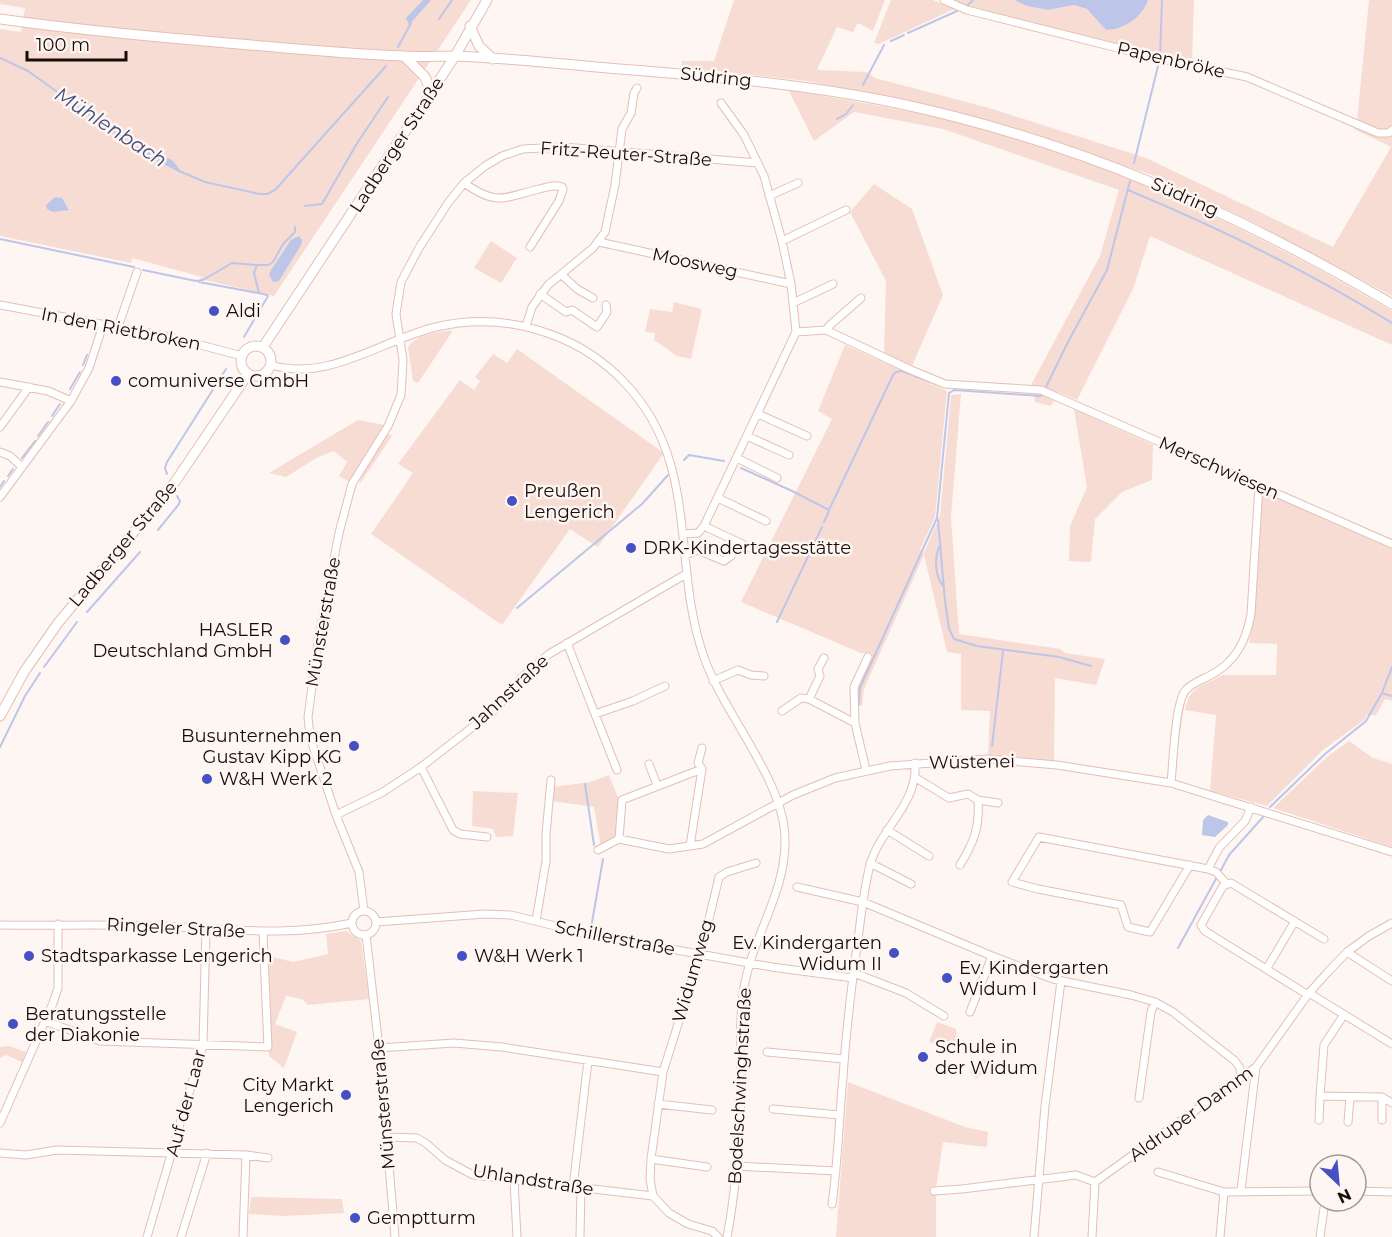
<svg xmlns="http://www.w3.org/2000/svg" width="1392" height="1237" font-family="Montserrat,sans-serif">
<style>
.green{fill:#f7dcd3}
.water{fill:#bdc6e9}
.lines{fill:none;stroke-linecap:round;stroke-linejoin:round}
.stream{stroke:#bdc6e9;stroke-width:2}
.minor-casing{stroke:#e4bfb3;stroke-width:9}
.secondary-casing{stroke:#e4bfb3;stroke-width:11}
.minor{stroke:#fff;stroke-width:7}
.secondary{stroke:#fff;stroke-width:9}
.poi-dot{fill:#4450c4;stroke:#fef6f3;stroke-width:2}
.labels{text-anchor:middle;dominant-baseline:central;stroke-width:5;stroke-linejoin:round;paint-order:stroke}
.street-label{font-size:18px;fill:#180c08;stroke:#fef6f3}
.poi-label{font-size:18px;fill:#180c08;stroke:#fef6f3;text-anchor:start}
.water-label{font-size:20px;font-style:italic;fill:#434d7d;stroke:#fef6f3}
</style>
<rect width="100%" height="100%" fill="#fef6f3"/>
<path class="green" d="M0,0H471L274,296L200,279L202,277L132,258L131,263L0,236V29L21,32L25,8L0,4Z
M734,0H885L873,31L858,23L853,32L837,27L817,70L867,72L875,78L989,108L1146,158L1333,247L1391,147L1354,129L1357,121L1369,0H1392V296L1257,224L1152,175L984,119L807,81L682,67V61H714Z
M891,0H933L954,9L879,44L874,43Z
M954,0H1014L1027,6L1048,10L1074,5L1087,9L1106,30C1123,29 1143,17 1148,0H1194L1192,61L1156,54L970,7Z
M788,89C866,104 947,116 1023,140C1153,181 1275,243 1392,311V345L1150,236L1133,289L1077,400L1058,392L1051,406L1035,402L1032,383L1100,256L1119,190L943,129L854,112L814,141Z
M874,184L912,209L943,295L912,366L884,353L886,281L850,212Z
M491,241L517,258L501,283L474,268Z
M674,302L702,309L691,359L677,356L654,340L655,333L645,332L650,309L672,312Z
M451,330L452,332L418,383L413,381L408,348C414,334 437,333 451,330Z
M845,345L947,391L935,517L920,550L924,553L940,515L951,395L961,394L951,517L959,634L1061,649L1065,653L1105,659L1096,685L1055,678L1054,761L988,756L990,711L961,710V654L947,652L924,555L864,689L862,706H858L857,688L872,654L861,653L741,602L832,419L818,411Z
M517,349L664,453L598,547L570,529L502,625L371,534L413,473L398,464L460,380L474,390L480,381L475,377L493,354L507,363Z
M1074,409L1153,445L1152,480L1122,492L1095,519L1091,562L1069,561L1070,526L1087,487Z
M358,420L385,425L350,482L339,476L347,462L334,451L318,457L286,477L269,473Z
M387,433L392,436L359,485L361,478Z
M1262,490L1392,548V701L1385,699L1376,715H1367L1364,720L1323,750L1267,806L1210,791L1216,715L1185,710L1189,696L1197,688L1223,675H1276L1277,644L1249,643L1254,617Z
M1349,741L1373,758L1392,764V847L1273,808L1327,757Z
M609,775L620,802L617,838L601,847L594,807L552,801L553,787L590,782Z
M473,791L518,793L513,836L496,837L493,829L472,826Z
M346,931L361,941L369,999L308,1005L302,999L286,996L275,1024L297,1032L284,1068L269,1056L265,955L293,962L328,954L326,934Z
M937,1022L956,1029C957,1042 959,1041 946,1048L939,1043L937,1045L929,1042Z
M9,1046L26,1052L22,1062L6,1055L0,1058V1047Z
M984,1058L990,1065L976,1079L970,1072Z
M848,1082L965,1127L988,1132L987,1147L943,1142L936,1188V1237H836Z
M251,1197L342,1199L344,1213L284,1216L249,1214Z"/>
<path class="water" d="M423,0H431L409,25L406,18Z
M1014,0H1148C1143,17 1123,30 1106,30L1087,9L1074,5L1048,10L1027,6Z
M136,147H143L172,160L180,170L179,172L135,150Z
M55,197L62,198L69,210L53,212L47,209L46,205Z
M299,236L302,240L301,245L279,281L273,282L269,275L271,270L291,240Z
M1208,815L1228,822V825L1215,837L1202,835L1203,820Z"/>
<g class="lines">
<path class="stream" d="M967,6L973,0
M439,19L452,0
M908,33L957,11
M891,41L904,35
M398,47L411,23
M1160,56L1162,0
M0,58L28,71L137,149
M863,85L884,45
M837,119L846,114L853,105
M1134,163L1159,62
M179,171L205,182L259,194H267L275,190L386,66
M1128,190C1219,228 1308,271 1392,323
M322,204L356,145L388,97
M305,206L322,204
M0,239L134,267
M143,270L196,281L203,280L232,263L257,265
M199,282L258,293
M267,295L259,293L254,273L257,265H268L273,262L283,244L295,232V227
M244,337L268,296
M83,365L87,355
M70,389L80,372
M52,416L60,404
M38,436L48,422
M22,458L35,441
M684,460L689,455L724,461
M741,468L792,491L829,510L893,375L896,372L902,371L936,384
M167,474L165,468L167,462L226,369
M8,476L13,469
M0,487L4,481
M938,520L945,601L949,629L954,639L977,646L1059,657L1091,666
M824,522L829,511
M158,530L179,504L180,501L177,496
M939,547C934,559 935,577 944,587
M517,608L642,504L668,475
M87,612L140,552
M777,622L822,527
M44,667L77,622
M1392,667L1382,693L1392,696
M859,704L860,688L937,518L949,393L954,390L1040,396L1042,395L1068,342L1107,270L1130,181
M992,746L1003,651
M0,747L25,696L40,673
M585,784L594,845
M1270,807L1325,754L1366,721L1382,693
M1220,872L1229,855L1264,816
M591,928L603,859
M1178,948L1217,877"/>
<g class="minor-casing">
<path id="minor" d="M944,0L967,10L1157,58L1247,77L1378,133H1389L1392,130
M464,183C497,206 503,198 539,189C547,187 555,184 562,187L563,189L559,201L530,247
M769,196L798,183
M782,241L846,210
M599,242L791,284
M561,274L577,289L593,298
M540,294L566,312L572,310L597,327L607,312L606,305
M793,303L833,284
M0,305L170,337L242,356
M526,326L532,307L548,285L593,248L605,232L615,185L622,129L631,113L634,93L637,88
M118,327L137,272
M826,330L829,326L861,298
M796,332L826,330L911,370L945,384L1041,390L1392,544
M271,365C330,382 381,340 436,327C474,318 514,321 550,334C578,344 604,361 624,382C702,463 670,565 705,660C726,717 785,782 785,840C786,893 752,937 744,988C738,1024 742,1061 741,1097C739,1144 736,1191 727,1237
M0,382L48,391L71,401
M758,414L807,436
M0,427L29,387
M747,436L789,455
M0,452L10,456L22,467
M737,458L777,478
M0,497L71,401L89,368L103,325
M718,498L766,521
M704,526L753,549
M683,534L698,533L704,526L796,332L791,284L782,241L764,176L744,135L721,103
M685,555L698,550L724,561L731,556
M567,643L617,770
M713,681L738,670L751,675L764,676
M809,699L820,676L818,669L824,658
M782,711L801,698L809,699L855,723L866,770
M595,714L633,701L665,686
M855,723L854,687L868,657
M649,764L657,785
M421,767L453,830L460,834L487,837
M702,769L698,763L702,748
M916,778L949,798L968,794L978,800C980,827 974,842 960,865
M1171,783C1173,764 1175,704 1185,691C1190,684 1201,680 1209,676C1235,663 1246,642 1251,614L1259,486
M978,800L998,803
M336,815L383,792L421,767L492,712L510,694L520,679L549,654L686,574
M887,830L929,856
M619,839L622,800L702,769L690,846
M598,850L619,839L669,849L703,844L793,795L835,778L890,766L988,759L1057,765L1171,783L1392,852
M870,863L911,884
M1190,865L1150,932L1128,927L1121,905L1038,889L1012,882L1039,837L1208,869L1216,872L1226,883
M1208,869L1219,848L1245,821L1251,807
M797,887L863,902L992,956L1053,979L1131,995L1155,1002L1173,1012L1235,1061L1240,1068L1241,1077
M352 923a12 12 0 1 1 24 0a12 12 0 1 1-24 0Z
M364,911L359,872L336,815L310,737L308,717L318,641L339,533L352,484L388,426L401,395L403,360L396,314L401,282L419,248L448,203L464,183L485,166L502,156L523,149L563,147L758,163
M536,921L546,861V834L551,780
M376,922L485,914L511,915L587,934L772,967L853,978
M0,925C52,926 104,924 156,926C225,928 283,938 352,923
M366,935L379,1048L395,1237
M1347,952L1392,981
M1267,968L1295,921
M854,973L906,993L944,1016
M1309,993L1392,1044
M1308,995L1205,931L1201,925L1223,886L1231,883L1324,939
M970,1012L992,956
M1343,1016L1324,1045L1320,1096L1382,1097L1392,1103
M45,1021L100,1041L268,1047L263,932
M379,1048L454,1043L502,1047L663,1072
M767,1052L844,1059
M1139,1098L1151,1012L1155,1002
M658,1104L712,1110
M773,1109L840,1115
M1319,1120L1320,1096
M1382,1120V1097
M1348,1122L1350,1097
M0,1123L53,1003L58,988V924
M387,1137L417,1138L427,1144L445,1160L473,1175L653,1196
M0,1153L26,1155L57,1150L246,1155L268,1158
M651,1159L707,1167
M736,1166L836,1171
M1158,1172L1224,1192L1320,1191
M514,1180L517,1237
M573,1187L588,1061
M1241,1190L1256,1067
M934,1191L962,1189L1076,1175L1095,1182
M1356,1191L1392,1192
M832,1204C838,1162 839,1119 843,1077C846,1033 851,990 857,946C861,919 863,892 870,865C880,828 918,805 915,763
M147,1237L203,1045L206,929
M181,1237L207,1153
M243,1237L246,1155
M580,1237L581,1188
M718,1237L712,1231L688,1224L669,1213L653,1196L650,1179L651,1159L663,1072L702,948L719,877L727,872L756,863
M1034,1237L1045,1106L1061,981
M1092,1237L1095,1182L1256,1067L1309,993L1327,973L1347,952L1369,936L1392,923
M1220,1237L1224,1192
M1320,1237L1325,1201"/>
</g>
<g class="secondary-casing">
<path id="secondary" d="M0,19C71,29 144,36 216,42C278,47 340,54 403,56C420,57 437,56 454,56C509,58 564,64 619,69C710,76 802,84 892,102C1074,140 1232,210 1392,304
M470,26L479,46L493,59
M404,56L425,77L431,92
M241 361a15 15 0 1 1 30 0a15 15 0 1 1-30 0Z
M263,347L455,56L487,0
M0,716L24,672L58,623L175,482L248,374"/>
</g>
<use href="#minor" class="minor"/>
<use href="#secondary" class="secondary"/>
</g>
<g class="poi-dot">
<circle cx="214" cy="311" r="6"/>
<circle cx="116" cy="381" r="6"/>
<circle cx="512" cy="501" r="6"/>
<circle cx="631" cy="548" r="6"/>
<circle cx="285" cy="640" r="6"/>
<circle cx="354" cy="746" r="6"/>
<circle cx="207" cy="779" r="6"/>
<circle cx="894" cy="953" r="6"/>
<circle cx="29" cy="956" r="6"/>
<circle cx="462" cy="956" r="6"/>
<circle cx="947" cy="978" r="6"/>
<circle cx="13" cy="1024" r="6"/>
<circle cx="923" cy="1057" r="6"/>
<circle cx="346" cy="1095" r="6"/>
<circle cx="355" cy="1218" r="6"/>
</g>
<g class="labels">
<g class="street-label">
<text transform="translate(1171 60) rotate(13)">Papenbröke</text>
<text transform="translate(716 77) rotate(6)">Südring</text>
<text transform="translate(397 145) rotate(-57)">Ladberger Straße</text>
<text transform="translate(626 154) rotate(4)">Fritz-Reuter-Straße</text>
<text transform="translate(1185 197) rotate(24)">Südring</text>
<text transform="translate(695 263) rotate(12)">Moosweg</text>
<text transform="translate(121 329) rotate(11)">In den Rietbroken</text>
<text transform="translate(1219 468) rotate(24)">Merschwiesen</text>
<text transform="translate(123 544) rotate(-50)">Ladberger Straße</text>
<text transform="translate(323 622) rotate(-80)">Münsterstraße</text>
<text transform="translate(509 692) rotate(-43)">Jahnstraße</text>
<text transform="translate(972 762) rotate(-1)">Wüstenei</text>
<text transform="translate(176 928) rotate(3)">Ringeler Straße</text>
<text transform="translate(615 938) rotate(11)">Schillerstraße</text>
<text transform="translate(693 971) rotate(-74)">Widumweg</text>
<text transform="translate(740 1086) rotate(-87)">Bodelschwinghstraße</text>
<text transform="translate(186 1103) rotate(-75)">Auf der Laar</text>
<text transform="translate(383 1104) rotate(-95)">Münsterstraße</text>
<text transform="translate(1191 1114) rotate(-36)">Aldruper Damm</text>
<text transform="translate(533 1180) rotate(9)">Uhlandstraße</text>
</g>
<g class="poi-label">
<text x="226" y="311">Aldi</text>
<text x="128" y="381">comuniverse GmbH</text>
<text x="524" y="491">Preußen<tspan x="524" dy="21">Lengerich</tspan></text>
<text x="643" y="548">DRK-Kindertagesstätte</text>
<text x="273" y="630" text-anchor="end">HASLER<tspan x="273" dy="21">Deutschland GmbH</tspan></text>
<text x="342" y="736" text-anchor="end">Busunternehmen<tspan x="342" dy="21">Gustav Kipp KG</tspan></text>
<text x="219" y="779">W&amp;H Werk 2</text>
<text x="882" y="943" text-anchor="end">Ev. Kindergarten<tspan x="882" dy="21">Widum II</tspan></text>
<text x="41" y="956">Stadtsparkasse Lengerich</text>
<text x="474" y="956">W&amp;H Werk 1</text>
<text x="959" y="968">Ev. Kindergarten<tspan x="959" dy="21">Widum I</tspan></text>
<text x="25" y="1014">Beratungsstelle<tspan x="25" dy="21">der Diakonie</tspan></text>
<text x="935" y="1047">Schule in<tspan x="935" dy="21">der Widum</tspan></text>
<text x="334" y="1085" text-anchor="end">City Markt<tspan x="334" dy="21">Lengerich</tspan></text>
<text x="367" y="1218">Gemptturm</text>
</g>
<g class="water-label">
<text transform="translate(111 127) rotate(33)">Mühlenbach</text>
</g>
</g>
<g transform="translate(1338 1183) rotate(154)"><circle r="28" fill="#fef6f3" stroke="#a29895" stroke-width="1.5"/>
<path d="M0-4.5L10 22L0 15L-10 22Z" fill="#4450c4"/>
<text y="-9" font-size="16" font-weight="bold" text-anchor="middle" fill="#180c08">N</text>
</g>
<path d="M27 51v9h99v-9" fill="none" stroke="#180c08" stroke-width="3"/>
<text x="36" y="51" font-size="18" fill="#180c08" stroke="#fef6f3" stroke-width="4.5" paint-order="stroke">100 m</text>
</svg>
